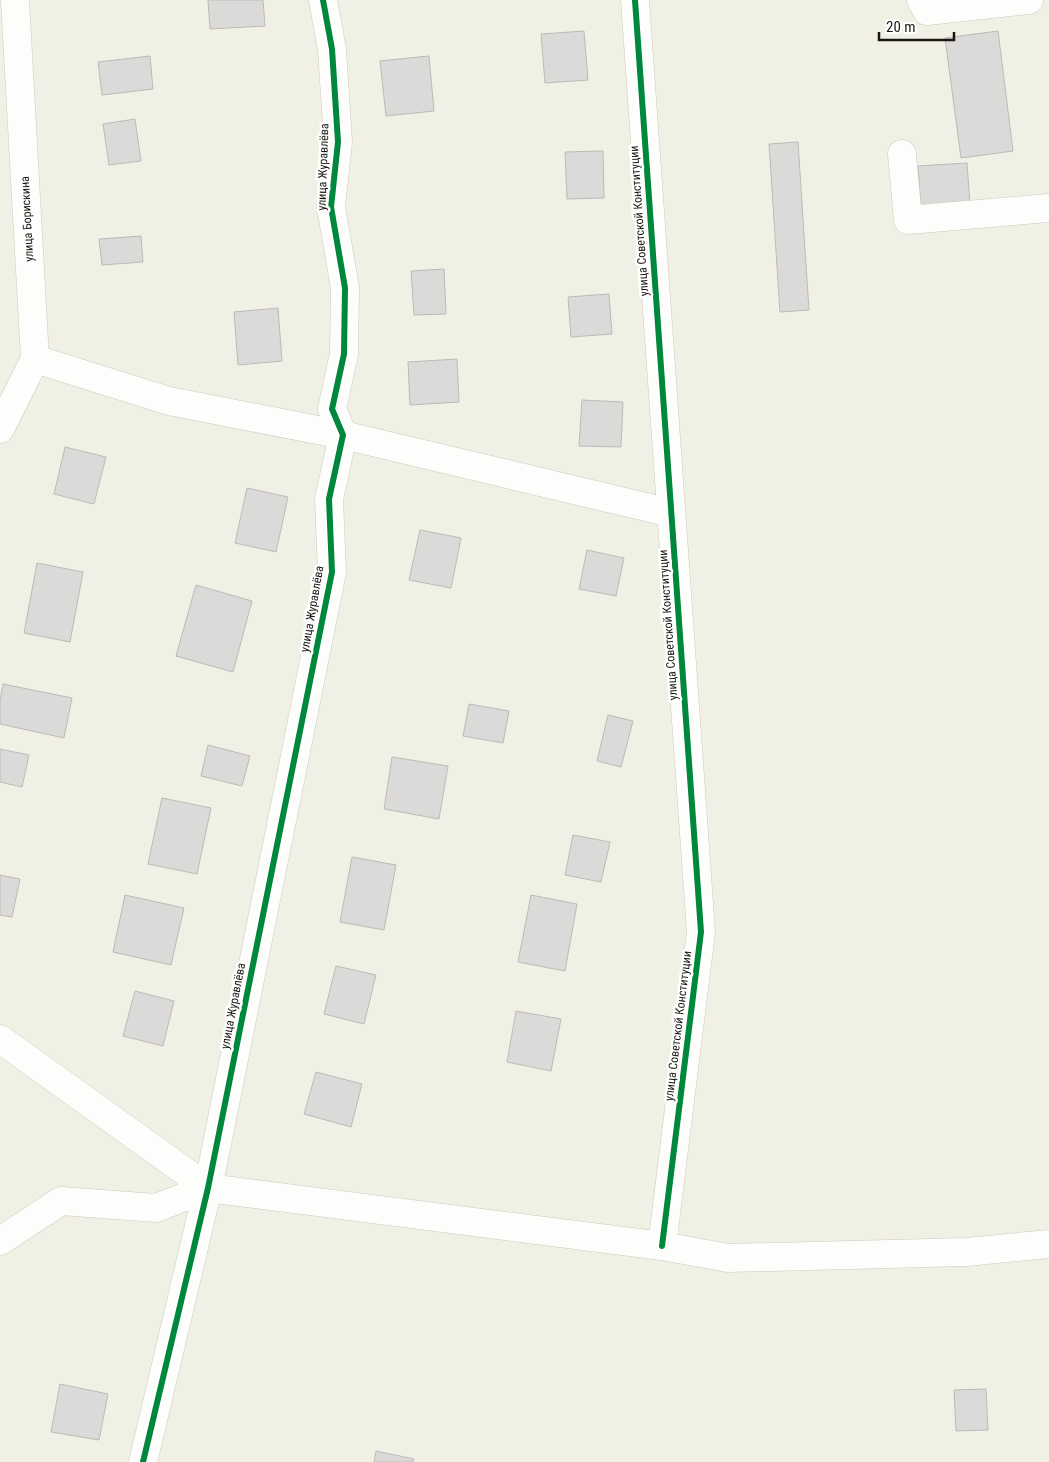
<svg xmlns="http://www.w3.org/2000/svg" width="1049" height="1462" font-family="'Roboto Condensed',sans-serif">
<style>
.building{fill:#dcdad8;stroke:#bcbab8}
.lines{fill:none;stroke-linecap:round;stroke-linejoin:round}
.minor-casing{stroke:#cccac1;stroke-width:29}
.minor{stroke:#fdfdfb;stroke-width:28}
.cycleway-casing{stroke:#fff;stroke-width:9}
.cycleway{stroke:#00873e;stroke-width:6}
.labels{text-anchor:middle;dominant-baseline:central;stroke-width:5;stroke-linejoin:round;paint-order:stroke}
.street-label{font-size:12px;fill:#191710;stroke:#fff}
</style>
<rect width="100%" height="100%" fill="#f1f0e5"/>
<path class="building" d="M208,0H263L265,26L210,29Z
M584,31L588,80L545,83L541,34Z
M998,31L1013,151L961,158L945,38Z
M150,56L153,89L102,95L98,62Z
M429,56L434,111L386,116L380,61Z
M135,119L141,161L109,165L103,124Z
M798,142L809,310L780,312L769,144Z
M603,151L604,198L567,199L565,152Z
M967,163L970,206L921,209L918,166Z
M141,236L143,262L102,265L99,239Z
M444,269L446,314L414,315L411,271Z
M609,294L612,334L571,337L568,297Z
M278,308L282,361L238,365L234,312Z
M457,359L459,402L410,405L408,362Z
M582,400L623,402L621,447L579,446Z
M65,447L106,457L94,504L54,494Z
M247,488L288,497L276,552L235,543Z
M420,530L461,538L451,588L409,580Z
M587,550L624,558L616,596L579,589Z
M37,563L83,572L70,642L24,633Z
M196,585L252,601L233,672L176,656Z
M3,684L72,698L64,738L0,724V700Z
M469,704L509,711L503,743L463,736Z
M608,715L633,721L621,767L597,761Z
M208,745L250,756L242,786L201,776Z
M0,749L29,755L22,787L0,782Z
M392,757L448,766L439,819L384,809Z
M162,798L211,808L197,874L148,864Z
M573,835L610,842L601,882L565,875Z
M352,857L396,865L384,930L340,922Z
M0,875L20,879L12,917L0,915Z
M125,895L184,908L171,965L113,952Z
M531,895L577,904L565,971L518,962Z
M336,966L376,975L364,1024L324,1014Z
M135,991L174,1001L163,1046L123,1036Z
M516,1011L561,1019L551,1071L507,1062Z
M316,1072L362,1084L351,1127L304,1114Z
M60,1384L108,1394L99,1440L51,1432Z
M986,1389L988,1430L956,1431L954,1390Z
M376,1451L414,1459L413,1462H374Z"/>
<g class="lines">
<g class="minor-casing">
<path id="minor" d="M635,0L701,932L662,1246
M921,0L927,11L1029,0
M902,154L908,220L1049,208
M35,359L169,401L343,435L671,513
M0,429L35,359L15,0
M0,1039L208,1188L662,1246L728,1258L966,1252L1049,1244
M0,1241L61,1201L156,1208L208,1188
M143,1462L208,1188L332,572L329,499L343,435L332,409L344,354L345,288L331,207L338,142L332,49L323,0"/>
</g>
<use href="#minor" class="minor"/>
<g class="cycleway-casing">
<path id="cycleway" d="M635,0L701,932L662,1246
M143,1462L208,1188L332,572L329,499L343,435L332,409L344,354L345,288L331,207L338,142L332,49L323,0"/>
</g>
<use href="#cycleway" class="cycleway"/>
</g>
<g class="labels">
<g class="street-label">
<text transform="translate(323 167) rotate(-88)">улица Журавлёва</text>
<text transform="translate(27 219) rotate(-93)">улица Борискина</text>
<text transform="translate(639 221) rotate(-94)">улица Советской Конституции</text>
<text transform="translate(312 609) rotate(-80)">улица Журавлёва</text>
<text transform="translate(668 625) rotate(-94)">улица Советской Конституции</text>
<text transform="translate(233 1006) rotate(-79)">улица Журавлёва</text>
<text transform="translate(678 1026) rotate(-83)">улица Советской Конституции</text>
</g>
</g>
<path d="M879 32v8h75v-8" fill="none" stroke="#191710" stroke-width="2.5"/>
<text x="886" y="32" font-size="15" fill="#191710" stroke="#ffffff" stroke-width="4" paint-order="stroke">20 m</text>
</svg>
